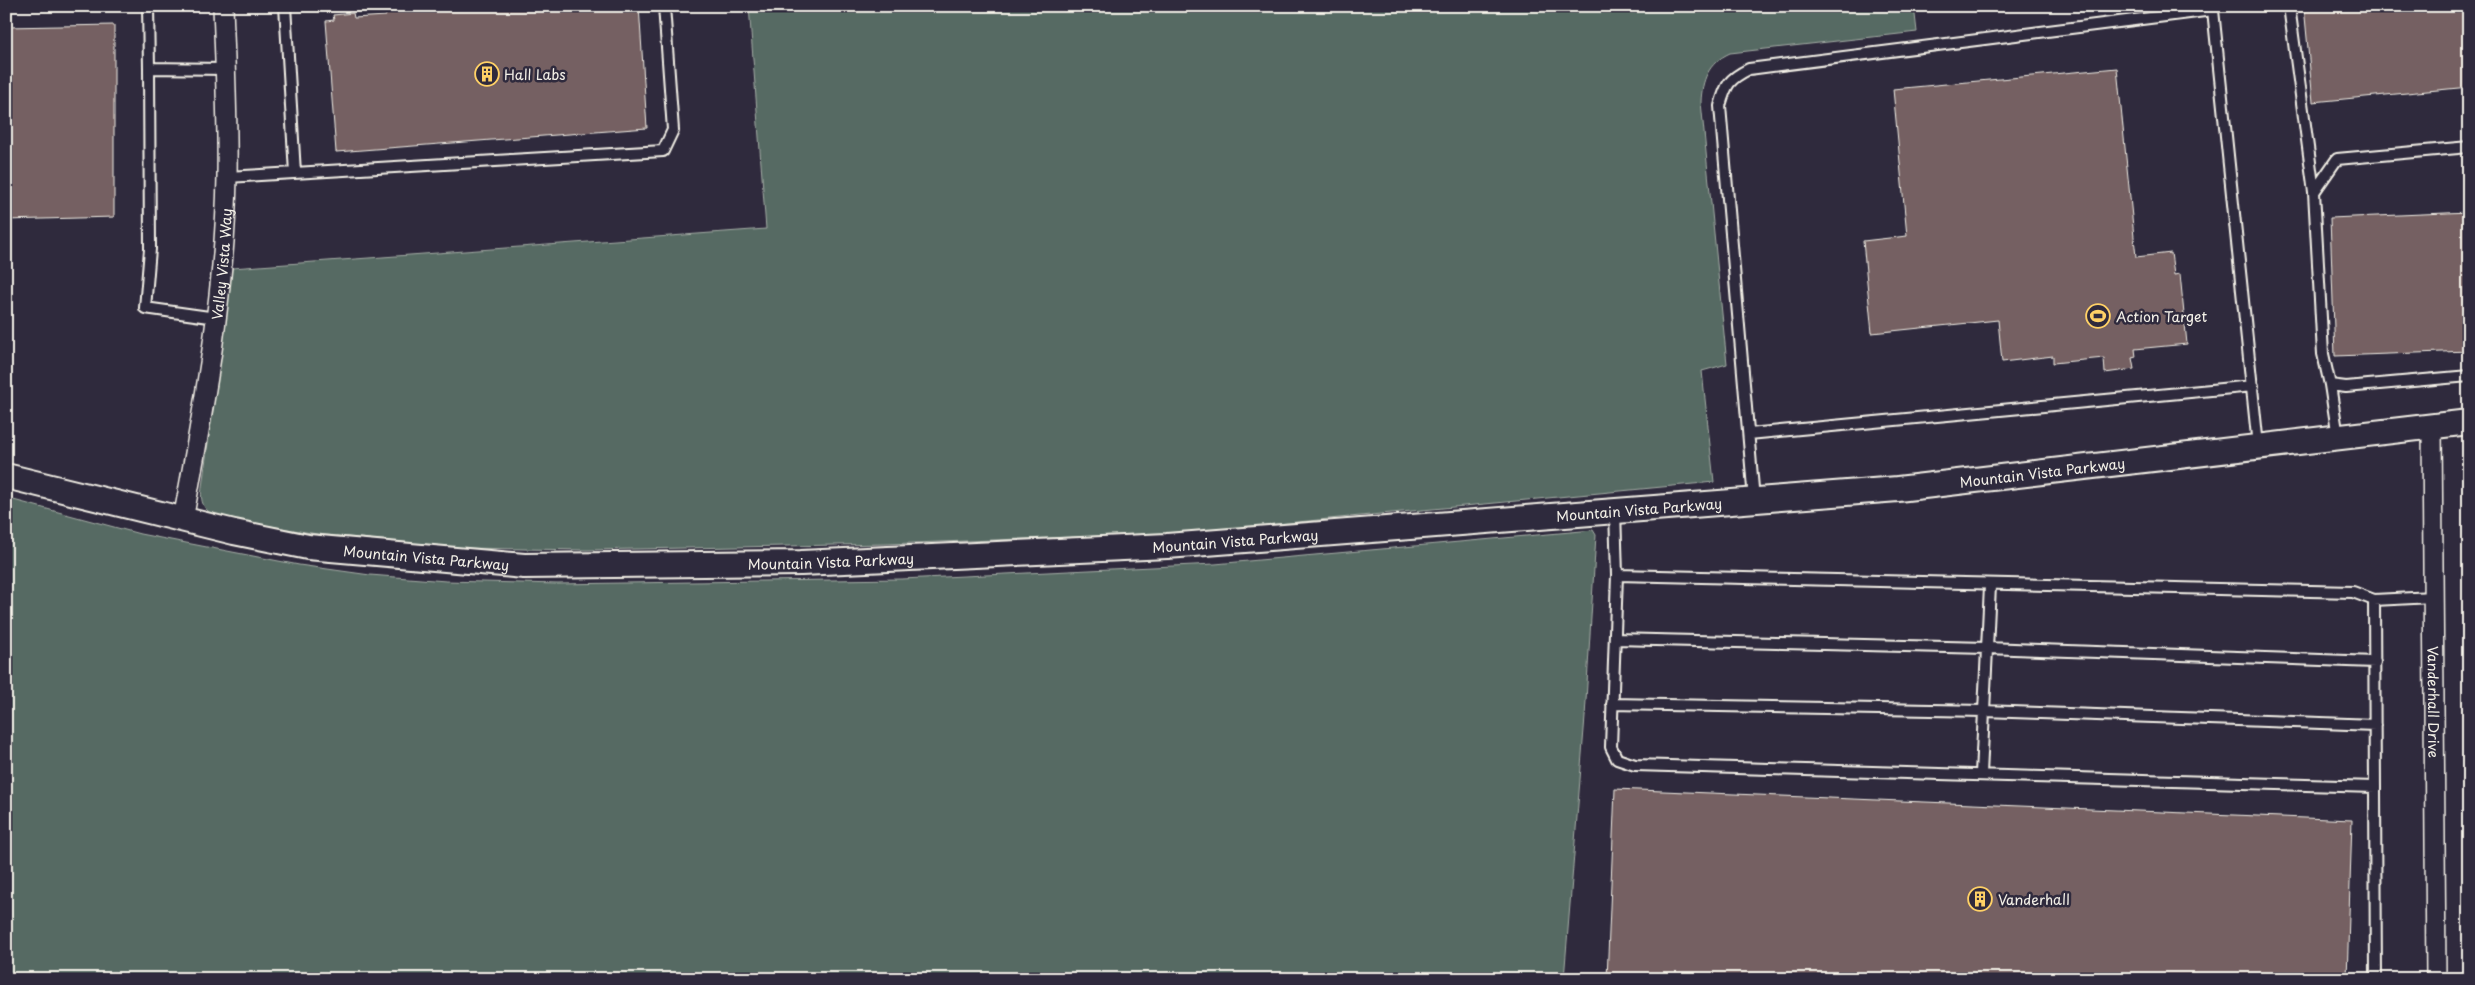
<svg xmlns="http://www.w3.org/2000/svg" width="2475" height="985" font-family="'Playpen Sans',sans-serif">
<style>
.green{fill:#566a63;stroke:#a5aea6}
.building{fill:#756162;stroke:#f4f1e8}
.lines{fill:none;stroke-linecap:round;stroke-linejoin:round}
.service-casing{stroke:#f4f1e8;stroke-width:14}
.minor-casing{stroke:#f4f1e8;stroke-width:22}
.tertiary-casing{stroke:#f4f1e8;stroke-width:28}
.service{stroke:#2f2a3d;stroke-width:10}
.minor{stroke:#2f2a3d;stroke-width:19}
.tertiary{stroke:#2f2a3d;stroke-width:24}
.labels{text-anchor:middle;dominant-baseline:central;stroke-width:5;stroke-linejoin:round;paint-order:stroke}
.poi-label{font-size:14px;fill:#f4f1e8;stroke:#2f2a3d;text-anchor:start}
.street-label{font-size:14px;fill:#f4f1e8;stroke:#2f2a3d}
</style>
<rect width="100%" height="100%" fill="#2f2a3d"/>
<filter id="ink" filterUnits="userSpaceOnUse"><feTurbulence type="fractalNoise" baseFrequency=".02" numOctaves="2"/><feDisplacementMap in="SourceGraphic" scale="10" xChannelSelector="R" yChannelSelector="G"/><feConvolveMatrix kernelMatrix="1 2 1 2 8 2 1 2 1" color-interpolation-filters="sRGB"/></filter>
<g filter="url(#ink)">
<path class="green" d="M749,6H1914L1917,32L1730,53C1708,63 1702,80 1701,102L1727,364L1702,371L1714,482L1183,533L886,544L586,550L462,548L317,534L217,517C203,510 200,502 202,487L232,268L766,229Z
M6,498L140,534L299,565L370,575L446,581L557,584L902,579L1215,564L1593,530L1596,535L1585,717L1564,979H6Z"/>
<path class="building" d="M433,6H443V11L475,9V6H639L647,128L336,152L326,21L334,20L333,15L353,13L354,18L386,16L385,11Z
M2304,6H2469V87L2313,102Z
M114,25V217L6,220V27Z
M2117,68L2136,257L2171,253L2174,275L2180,274L2187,344L2135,349L2136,357L2132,358L2134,369L2105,373L2104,358L2053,363V356L2002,362L1998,320L1872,333L1863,241L1907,236L1893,89Z
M2469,212V351L2335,356L2330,218Z
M1615,789L2352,820L2347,979H1607Z"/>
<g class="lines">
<g class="service-casing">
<path id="service" d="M148,6L149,68
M285,6L295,173
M2289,6L2314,192
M2469,147L2337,159L2314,192L2323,354L2330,385L2346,387L2469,376
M227,177L663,151L673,130L664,6
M216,318L145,308L150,249L149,68L225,69
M2330,385L2338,437
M1749,434L2253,386
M1754,500L1720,106C1726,84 1729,79 1749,69L2213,10L2258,446
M1615,511L1617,575L2353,592L2374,600L2376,979
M1617,575L1611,747L1617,759L1635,765L2375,787
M2374,600L2433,597
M1615,639L1987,648L2375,662
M1612,704L1984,711L2375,725
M1981,774L1990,586"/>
</g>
<g class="minor-casing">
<g id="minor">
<path id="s1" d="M2432,426L2436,979"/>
<path id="s2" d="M183,520C204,406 225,293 227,177C228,120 225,63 223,6"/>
</g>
</g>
<g class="tertiary-casing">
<g id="tertiary">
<path id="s3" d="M6,476L234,532L308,547L524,566L801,563L1167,546L1898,489L2469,422"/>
</g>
</g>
<use href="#service" class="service"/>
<use href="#minor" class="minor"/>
<use href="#tertiary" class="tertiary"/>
</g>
</g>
<defs>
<g id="building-ring" transform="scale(1.25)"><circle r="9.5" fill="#2f2a3d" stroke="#ffd166" stroke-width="1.5"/><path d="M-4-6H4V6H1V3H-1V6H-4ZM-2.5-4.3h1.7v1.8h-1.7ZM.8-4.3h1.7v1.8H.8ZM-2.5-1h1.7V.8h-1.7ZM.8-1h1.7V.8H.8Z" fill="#ffd166"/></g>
<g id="stadium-ring" transform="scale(1.25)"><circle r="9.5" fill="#2f2a3d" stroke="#ffd166" stroke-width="1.5"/><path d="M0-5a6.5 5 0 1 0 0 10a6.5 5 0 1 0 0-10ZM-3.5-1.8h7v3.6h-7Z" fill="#ffd166"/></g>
</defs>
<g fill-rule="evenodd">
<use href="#building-ring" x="487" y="74"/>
<use href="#stadium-ring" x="2098" y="316"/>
<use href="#building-ring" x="1980" y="899"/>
</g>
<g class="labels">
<g class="poi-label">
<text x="504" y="74">Hall Labs</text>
<text x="2116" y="316">Action Target</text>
<text x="1998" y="899">Vanderhall</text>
</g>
<g class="street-label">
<text stroke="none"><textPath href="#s2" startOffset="259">Valley Vista Way</textPath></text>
<text stroke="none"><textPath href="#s3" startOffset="2049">Mountain Vista Parkway</textPath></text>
<text stroke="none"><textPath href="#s3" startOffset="1644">Mountain Vista Parkway</textPath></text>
<text stroke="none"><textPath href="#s3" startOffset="1239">Mountain Vista Parkway</textPath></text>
<text stroke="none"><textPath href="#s3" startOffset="429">Mountain Vista Parkway</textPath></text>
<text stroke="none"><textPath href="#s3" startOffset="834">Mountain Vista Parkway</textPath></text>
<text stroke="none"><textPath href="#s1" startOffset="276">Vanderhall Drive</textPath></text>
</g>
</g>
<rect width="2475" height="985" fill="none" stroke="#2f2a3d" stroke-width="25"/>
<rect x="12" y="12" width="2450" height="960" fill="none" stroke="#f4f1e8" stroke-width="2" filter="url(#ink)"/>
</svg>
